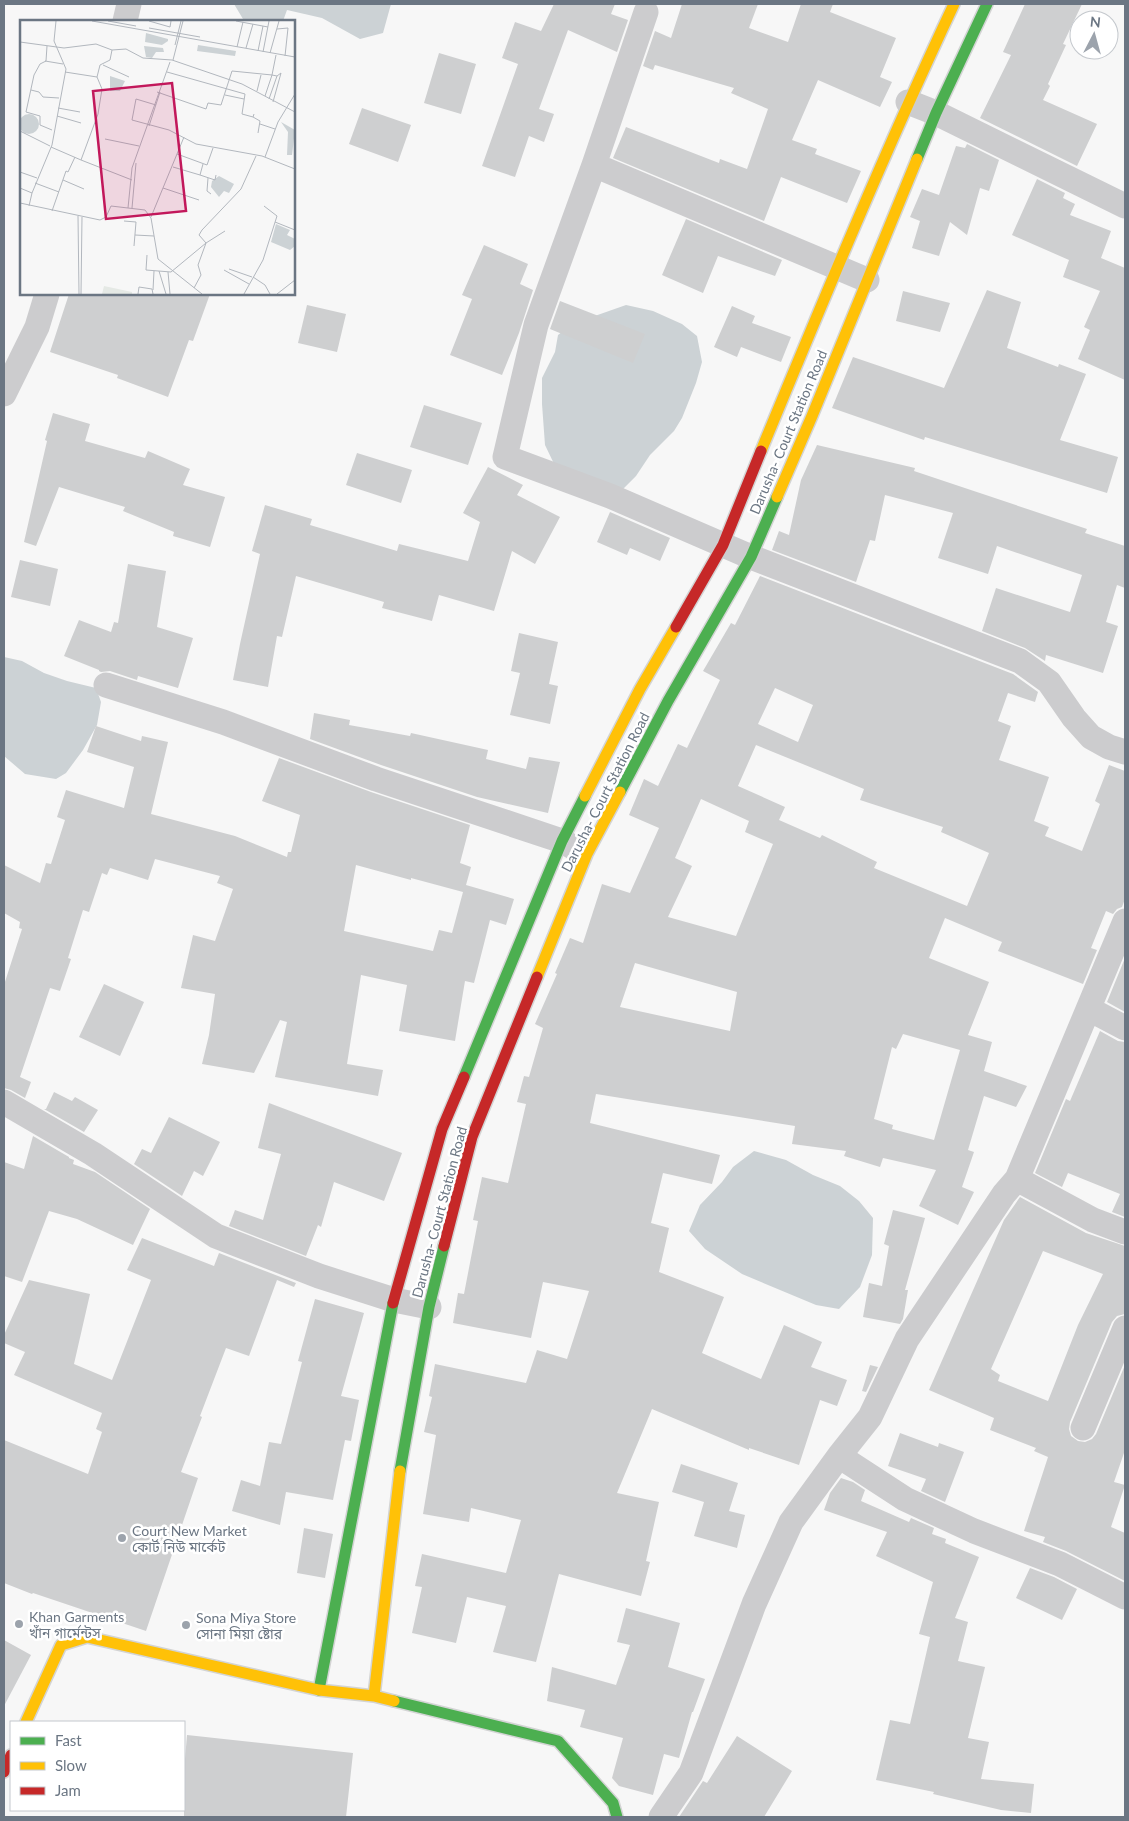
<svg xmlns="http://www.w3.org/2000/svg" width="1129" height="1821" font-family="Lato,'Noto Sans Bengali',sans-serif">
<style>
.water{fill:#ccd2d5}
.building{fill:#cecfd0;fill-rule:evenodd}
.lines{fill:none;stroke-linecap:round;stroke-linejoin:round}
.fast-casing{stroke:#d3d4d4;stroke-width:14}
.slow-casing{stroke:#d3d4d4;stroke-width:14}
.jam-casing{stroke:#d3d4d4;stroke-width:14}
.street{stroke:#ccccce;stroke-width:25}
.fast{stroke:#4caf50;stroke-width:11}
.slow{stroke:#ffc107;stroke-width:11}
.jam{stroke:#c62828;stroke-width:11}
.poi-dot{fill:#9ca3ac;stroke:#fff;stroke-width:2}
.labels{text-anchor:middle;dominant-baseline:central;stroke-width:5;stroke-linejoin:round;paint-order:stroke}
.street-label{font-size:14px;fill:#6b7683;stroke:#fff}
.poi-label{font-size:14px;fill:#6b7683;stroke:#fff;text-anchor:start}
.inset-road{fill:none;stroke:#b2b7be;stroke-width:1}
.view{fill:#c2185b;fill-opacity:0.15;stroke:#c2185b;stroke-width:2.5}
.inset-edge{fill:none;stroke:#6b7683;stroke-width:2.5}
</style>
<rect width="100%" height="100%" fill="#f7f7f7"/>
<path class="water" d="M234,4H391L383,33L360,39L322,18L287,10L283,21H256L243,19Z
M626,305L653,311L682,324L697,336L702,362L696,383L682,418L674,431L650,455L636,476L621,491L557,470L545,445L542,404V378L555,352L558,335L572,324Z
M4,657L22,661L44,673L67,681L96,688L101,702L97,725L83,750L66,773L56,779L25,774L4,756Z
M754,1151L786,1160L813,1175L840,1186L859,1201L873,1218L872,1255L860,1287L839,1309L816,1305L742,1274L705,1249L689,1231L700,1205L722,1182L733,1167Z"/>
<path class="building" d="M554,4H615L611,14L628,20L617,52L568,30L539,109L554,114L544,142L529,136L515,177L482,166L518,64L502,58L515,22L541,31Z
M682,4H758L749,28L788,42L801,4H833L830,12L896,38L880,77L892,82L880,107L818,80L792,140L817,149L815,154L861,171L847,203L781,177L764,221L613,158L626,127L719,163L720,159L747,169L768,109L731,93L734,88L655,65L653,70L643,66L655,31L671,38Z
M1025,4H1082L1063,44L1066,45L1048,84L1050,86L1043,100L1097,124L1077,166L980,118L1011,55L1003,52Z
M439,53L476,64L461,114L424,103Z
M362,108L411,125L398,162L349,144Z
M967,144L999,160L989,191L980,188L967,235L950,222L939,256L912,248L920,221L910,217L922,189L939,195L956,146L965,148Z
M1037,179L1065,193L1063,198L1075,204L1070,215L1111,231L1101,258L1125,268V380L1078,359L1090,330L1084,327L1100,291L1063,277L1069,260L1012,235Z
M686,219L782,260L775,276L718,256L703,293L662,275Z
M484,245L528,264L520,284L533,290L519,333L502,375L450,355L472,299L462,295Z
M987,290L1021,302L1007,348L1058,367L1059,364L1086,374L1060,440L1118,457L1107,493L925,437L924,440L832,408L853,357L944,388Z
M903,291L950,303L940,332L896,321Z
M69,294H210L193,341L189,340L168,397L117,378L118,375L50,352Z
M560,301L645,334L633,363L550,329Z
M307,305L346,314L337,352L298,343Z
M732,306L755,316L752,323L791,337L781,362L741,347L737,357L714,347Z
M424,405L482,423L468,465L410,447Z
M53,413L90,424L85,441L145,458L148,451L190,469L183,485L225,497L210,547L173,536L174,532L123,511L125,507L59,487L36,546L24,542L47,441L45,440Z
M817,445L915,468L914,471L1087,529L1085,533L1125,546V588L1117,585L1106,622L1118,626L1103,673L1046,655L1045,661L1025,648L982,631L996,588L1070,612L1082,575L997,546L988,574L938,558L953,513L885,495L875,541L870,540L856,582L772,550L779,531L789,535L801,480Z
M357,453L412,470L401,503L346,485Z
M488,467L523,485L517,495L560,517L535,564L512,551L494,611L439,595L432,621L382,608L384,602L296,576L282,637L277,636L268,687L233,680L240,644L260,554L252,551L265,505L312,519L310,525L397,551L399,544L468,561L480,522L463,513Z
M610,512L670,538L660,561L630,548L627,555L597,542Z
M20,560L58,569L50,606L11,597Z
M128,564L166,571L157,627L193,638L178,688L138,676L137,680L110,671L101,672L99,671V670L64,656L79,620L111,632L114,622L118,623Z
M760,576L1013,674L1038,692L1035,702L1008,693L998,721L1011,726L999,760L1049,777L1034,821L1049,827L1045,836L1082,851L1100,804L1095,801L1109,765L1125,771V899L1122,907L1117,909L1113,914L1106,911L1091,948L1097,950L1083,984L998,951L1002,942L945,918L929,958L989,982L968,1035L992,1042L984,1071L1027,1086L1016,1107L984,1096L968,1150L974,1152L962,1187L974,1192L958,1225L919,1206L936,1170L883,1158L880,1167L844,1156L846,1151L792,1144L795,1126L596,1094L590,1123L720,1155L712,1184L663,1173L651,1223L669,1228L659,1272L724,1297L702,1353L761,1379L784,1325L822,1342L811,1367L847,1380L837,1406L820,1400L799,1465L749,1448V1450L652,1409L617,1493L659,1502L646,1561L650,1562L641,1596L559,1574L536,1662L493,1652L506,1606L467,1597L456,1643L412,1633L422,1587L415,1586L422,1554L506,1573L521,1520L471,1508L469,1522L423,1514L436,1435L424,1432L432,1397L429,1396L435,1364L526,1383L537,1350L567,1359L589,1291L543,1282L531,1338L453,1323L458,1293L464,1294L478,1221L473,1220L482,1177L508,1183L526,1104L517,1102L524,1076L529,1077L543,1028L535,1024L557,974L555,973L570,938L583,943L602,884L630,893L659,828L629,815L644,779L658,786L678,744L687,748L720,680L703,671L731,623L735,625ZM775,688L813,705L798,742L758,724ZM756,745L864,789L860,800L943,827L941,832L989,853L967,906L874,868L877,862L822,835L820,838L779,820L785,807L738,786ZM701,799L749,821L745,832L773,844L736,936L668,917L692,866L675,858ZM635,963L737,992L730,1031L620,1007ZM903,1034L960,1050L934,1140L892,1129L893,1125L874,1119L892,1047L896,1049Z
M519,633L558,642L549,684L558,686L550,724L510,715L520,673L511,671Z
M314,713L350,720L349,725L410,736L411,733L488,750L486,759L526,769L529,757L560,762L548,813L477,797L381,765L310,739Z
M96,726L141,741L142,736L168,742L151,814L235,836L287,857L288,852H291L300,815L262,801L279,758L371,792L470,825L460,863L471,867L466,885L514,899L506,925L490,920L474,983L465,981L455,1041L399,1031L407,985L361,975L347,1064L383,1070L378,1096L275,1077L287,1022L280,1020L254,1073L202,1064L209,1035L215,994L181,988L193,935L215,941L233,889L217,883L220,876L155,859L148,880L110,868L107,875L102,873L89,912L83,910L68,958L71,959L60,991L50,988L20,1077L31,1082L25,1098L11,1090L4,1088V985L22,929L19,928L20,922L4,913V865L40,883L46,863L51,864L65,820L57,817L66,790L124,808L134,767L87,752ZM356,865L411,880V878L463,892L452,933L439,930L433,951L344,931Z
M1125,958V1012L1107,1002Z
M104,984L144,1002L120,1056L79,1037Z
M1100,1031L1118,1041L1125,1042V1217L1112,1212L1120,1194L1068,1173L1062,1187L1035,1173L1066,1099L1070,1101Z
M54,1092L72,1101L75,1097L98,1110L84,1132L44,1109H46Z
M269,1103L402,1153L384,1201L334,1182L321,1227L318,1225L306,1256L229,1226L235,1210L263,1220L281,1154L258,1148Z
M169,1117L220,1142L203,1176L194,1171L182,1196L134,1164L142,1149L151,1153Z
M33,1136L69,1157V1158L74,1160L73,1164L95,1172L150,1209L133,1245L77,1219L49,1211L22,1282L4,1276V1162L24,1169Z
M1020,1197L1086,1233L1125,1246V1314L1117,1316L1112,1322L1070,1422L1069,1429L1071,1436L1078,1441L1085,1442L1092,1439L1096,1434L1125,1365V1450L1114,1482L1125,1485L1111,1527L1125,1533V1581L1066,1551L1043,1542L1045,1537L1024,1531L1048,1457L1034,1451L1036,1448L990,1430L994,1418L929,1390L1004,1220ZM1043,1251L1103,1274L1078,1325L1048,1401L998,1381L1000,1375L991,1369Z
M893,1210L925,1218L905,1290H908L903,1319L900,1324L863,1317L869,1283L882,1286L889,1246L884,1244Z
M142,1238L214,1266L219,1253L296,1283L294,1287L277,1280L249,1356L226,1348L200,1416L202,1417L181,1472L198,1478L146,1631L33,1593L32,1594L4,1583V1440L88,1474L102,1432L96,1429L102,1413L14,1375L25,1352L4,1343V1335L29,1280L90,1294L74,1364L112,1380L151,1280L127,1270Z
M315,1299L364,1313L341,1396L359,1400L351,1441L345,1440L333,1500L286,1492L280,1525L232,1511L241,1480L260,1486L269,1442L281,1444L302,1362L298,1361Z
M870,1365L878,1367L866,1392L862,1391Z
M900,1433L938,1447L939,1443L964,1452L945,1502L921,1491L926,1479L888,1466Z
M681,1464L738,1483L729,1511L745,1515L737,1548L694,1536L704,1502L672,1492Z
M841,1478L853,1482L865,1490L861,1501L909,1522L911,1518L934,1528L932,1534L946,1539L945,1543L979,1557L955,1618L968,1622L958,1661L985,1667L968,1738L989,1742L981,1779L1034,1784L1031,1813L1001,1810L933,1794L934,1792L876,1780L890,1720L910,1724L930,1637L919,1634L933,1582L876,1556L887,1532L824,1510L830,1493Z
M304,1528L333,1534L325,1578L297,1573Z
M1030,1568L1054,1577L1077,1589L1062,1620L1016,1598Z
M626,1608L680,1623L668,1667L705,1679L693,1712H692L679,1758L664,1754L653,1795L619,1786L612,1778L623,1738L580,1727L585,1710L547,1701L552,1667L616,1685L630,1645L617,1642Z
M4,1640L31,1655L4,1706Z
M187,1735L353,1753L346,1817L184,1816V1771Z
M737,1736L792,1771L764,1817H679L703,1781L707,1783Z"/>
<g class="lines">
<g class="fast-casing">
<path id="fast" d="M917,159L936,113L987,4
M620,792L668,701L751,557L777,497
M464,1077L562,841L585,796
M400,1471L429,1307L444,1246
M319,1690L393,1303
M394,1701L558,1741L613,1803L617,1817"/>
</g>
<g class="slow-casing">
<path id="slow" d="M761,451C823,301 885,151 954,4
M777,497L812,416L917,159
M585,796L640,689L676,627
M537,977L587,854L620,792
M374,1696L400,1471
M26,1722L61,1645L87,1637L319,1690L374,1696L394,1701"/>
</g>
<g class="jam-casing">
<path id="jam" d="M676,627L723,545L761,451
M444,1246L472,1137L537,977
M393,1303L442,1129L464,1077
M4,1772L11,1755"/>
</g>
<path class="street" d="M125,21L129,4
M908,102L936,113L1125,206
M594,165L646,12
M867,280L594,165L536,325L505,457L610,496L751,557L1020,661L1049,682L1074,718L1091,737L1109,747L1125,752
M4,394L37,327L47,294
M106,685L223,722L376,779L562,841L580,851
M1089,1009L1125,1028
M4,1102L93,1154L216,1236L319,1276L394,1300L429,1307
M1017,1179L1093,1220L1125,1232
M1083,1428L1125,1328
M839,1456L905,1499L974,1531L1060,1564L1125,1597
M661,1817L691,1773L754,1604L791,1522L839,1456L870,1417L907,1339L1004,1194L1017,1179L1125,921"/>
<use href="#fast" class="fast"/>
<use href="#slow" class="slow"/>
<use href="#jam" class="jam"/>
</g>
<g class="poi-dot">
<circle cx="122" cy="1538" r="5"/>
<circle cx="19" cy="1624" r="5"/>
<circle cx="186" cy="1625" r="5"/>
</g>
<g class="labels">
<g class="street-label">
<text transform="translate(788 432) rotate(-67)">Darusha- Court Station Road</text>
<text transform="translate(605 792) rotate(-63)">Darusha- Court Station Road</text>
<text transform="translate(439 1212) rotate(-75)">Darusha- Court Station Road</text>
</g>
<g class="poi-label">
<text x="132" y="1530">Court New Market<tspan x="132" dy="16">কোর্ট নিউ মার্কেট</tspan></text>
<text x="29" y="1616">Khan Garments<tspan x="29" dy="16">খাঁন গার্মেন্টস</tspan></text>
<text x="196" y="1617">Sona Miya Store<tspan x="196" dy="16">সোনা মিয়া ষ্টোর</tspan></text>
</g>
</g>
<g transform="translate(20 20)">
<rect width="275" height="275" fill="#f7f7f7"/>
<path d="M84,266L112,272V274H82Z" fill="#e5e9e5"/>
<path d="M126,13L148,19V21L142,25L125,22ZM178,25L216,31L215,36L177,31ZM124,26L143,28L144,32H136L132,38L126,37ZM90,56L105,61L100,71H90ZM-1 104a10 10 0 1 1 20 0a10 10 0 1 1-20 0ZM261,102L275,110L272,135H267L268,112ZM199,156L214,164L209,173L204,171L199,177L191,167L192,161ZM256,204L270,210L267,215L275,219V226L270,230L251,222Z" fill="#ccd2d5"/>
<path class="inset-road" d="M72,1L275,37M88,1L116,6M129,1L150,7L151,1M216,1L248,7M129,8L180,17M257,9L268,8L265,36M0,22L44,28L76,24L92,30L106,29L123,38L152,40L222,64L275,92M155,25L161,1M27,26L26,41L20,44L14,55L6,92L20,96V105L32,110M217,27L223,2M226,28L233,4M238,31L243,6M243,32L249,1M250,33L259,1M153,40L163,1M25,41L43,44M83,45L109,57M45,52L77,57L80,45L90,40L92,30M147,52L225,74L222,94L233,97M11,70L19,72L23,77L39,78M237,71L241,55M137,72L186,89L188,83L201,85L212,51L252,55L256,35M205,75L224,79M245,76L252,55L257,56L249,79M253,82L261,53L257,56M136,85L116,79L112,100L149,110L176,124L242,136L275,149M38,88L60,92M234,94L233,97L240,101L238,113M37,96L61,103M240,104L255,109M129,106L140,72M0,111L30,126M85,119L119,126M31,127L61,140L78,94L82,69L77,57M157,134L187,145L193,128M245,137L258,102L275,74M61,140L112,160M153,147L180,155L183,144M0,152L17,158M180,155L195,160L196,155M188,158L187,171L191,174M43,160L64,169M15,163L39,172M0,168L12,173L9,186M143,168L179,180M12,173L32,125L46,49L34,21L36,1M0,183L80,200L86,197L91,186L125,190L131,198L138,239L182,274M108,188L112,148L150,42M112,188L116,143M32,191L46,151L48,152L55,137M58,196L59,274M131,197L164,117M104,201L116,202L114,226M255,202L275,210M115,215L134,216M127,235L126,250L151,252L186,223L179,215L182,210L221,169L236,136M209,249L232,257M204,250L229,264M139,251L146,274M148,252L150,274M233,257L245,265L250,274M174,268L181,255L178,245L186,223L205,211M133,270L134,251M61,274L62,197M118,274L119,267L132,269L133,274M224,274L243,240L257,196L244,186M257,274L275,260"/>
<path class="view" d="M152,63L166,191L86,199L73,71Z"/>
<rect width="275" height="275" class="inset-edge"/>
</g>
<rect width="1129" height="1821" fill="none" stroke="#6b7683" stroke-width="10"/>
<rect x="10" y="1721" width="175" height="90" fill="#ffffff" stroke="#c4c8cd"/>
<rect x="20" y="1737" width="25" height="8" fill="#4caf50" stroke="#c4c8cd"/>
<text x="55" y="1746" font-size="15" fill="#6b7683">Fast</text>
<rect x="20" y="1762" width="25" height="8" fill="#ffc107" stroke="#c4c8cd"/>
<text x="55" y="1771" font-size="15" fill="#6b7683">Slow</text>
<rect x="20" y="1787" width="25" height="8" fill="#c62828" stroke="#c4c8cd"/>
<text x="55" y="1796" font-size="15" fill="#6b7683">Jam</text>
<g transform="translate(1094 35) rotate(6)"><circle r="24" fill="#ffffff" stroke="#c4c8cd"/>
<path d="M0-4L9 19L0 12L-9 19Z" fill="#9ca3ac"/>
<text y="-8" font-size="14" font-weight="bold" text-anchor="middle" fill="#6b7683">N</text>
</g>
</svg>
